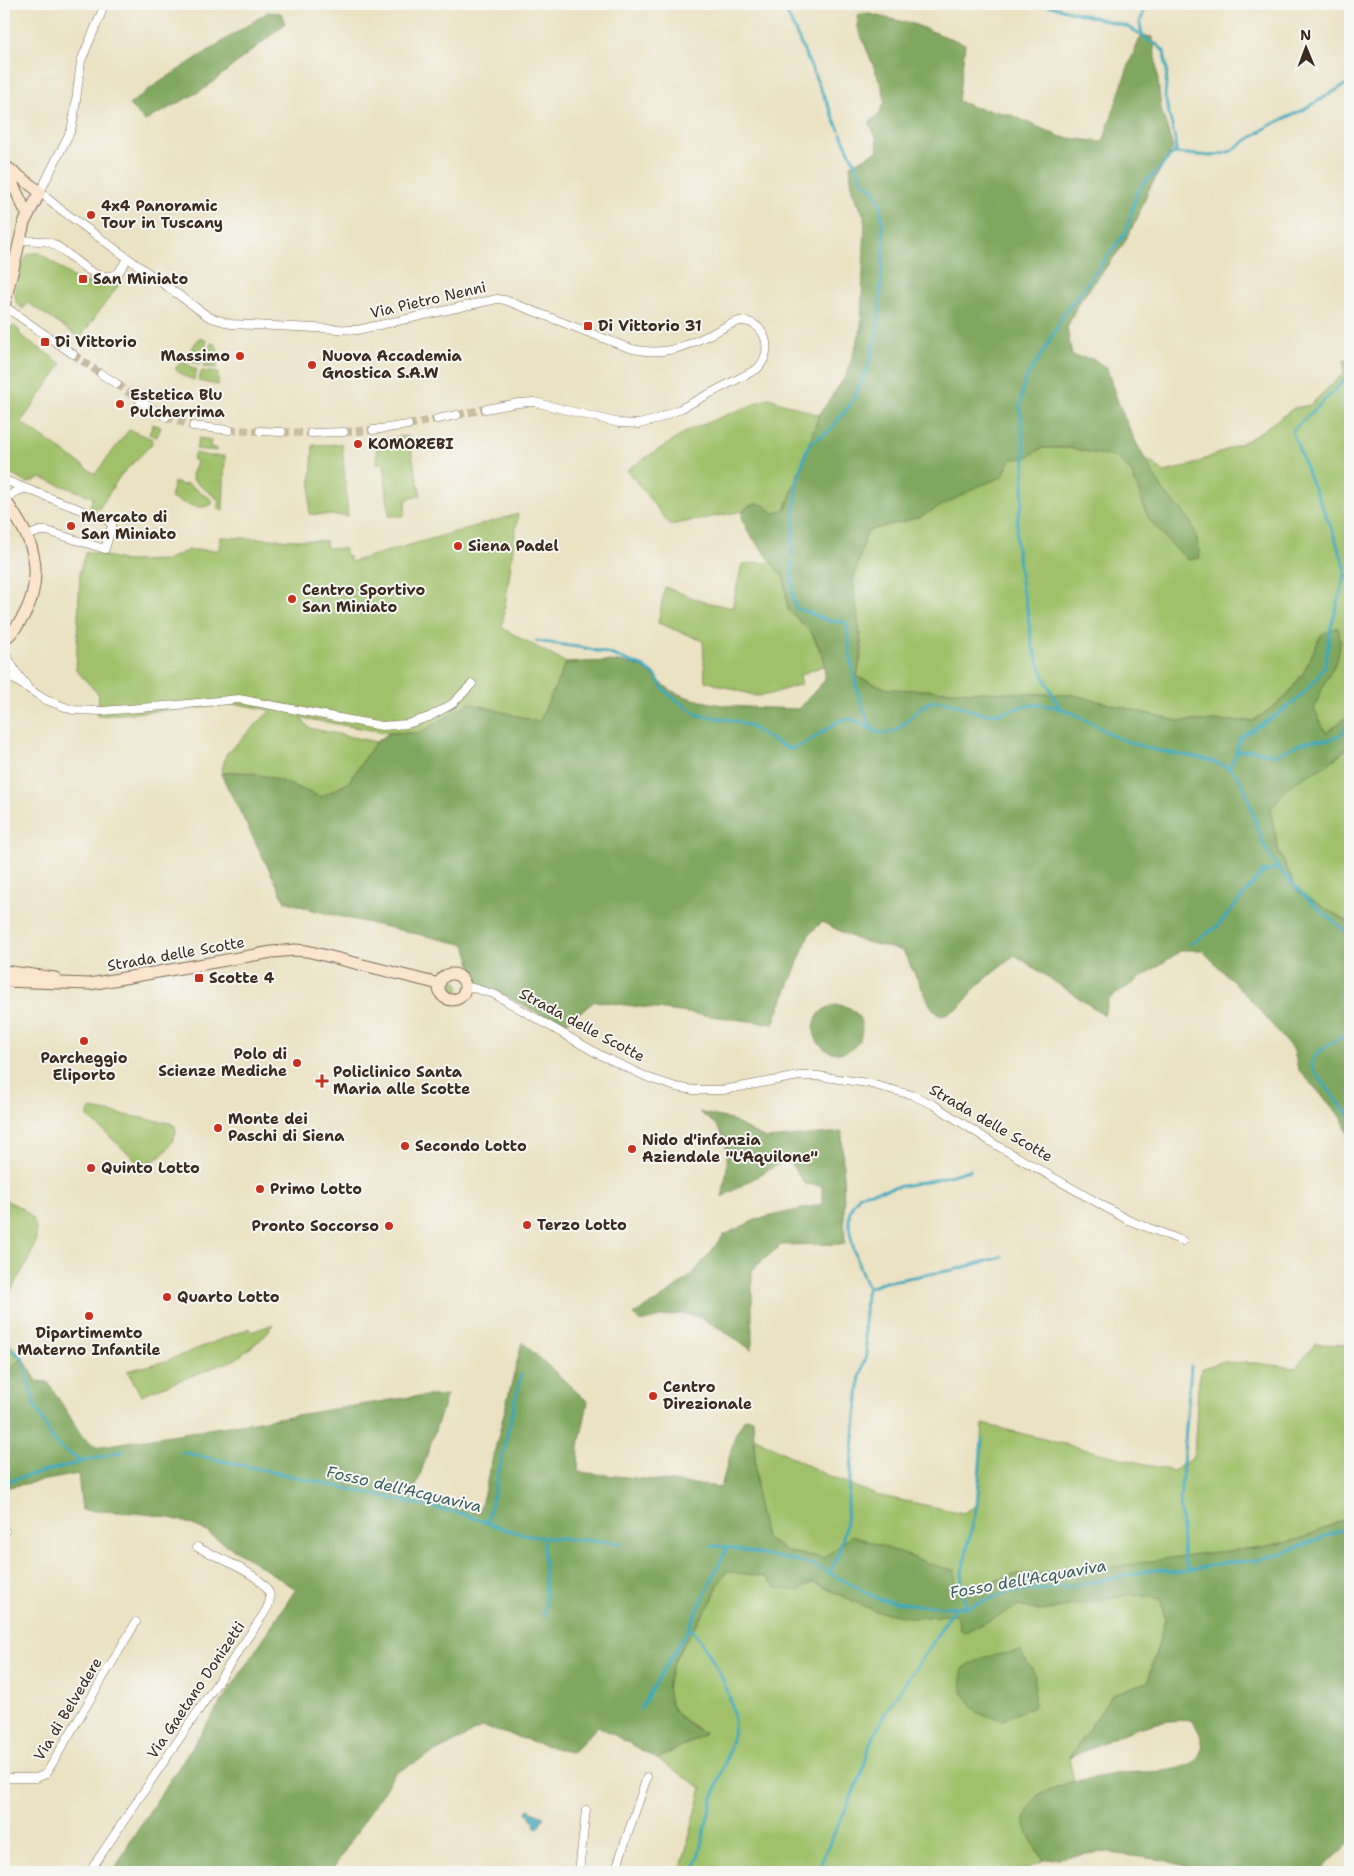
<svg xmlns="http://www.w3.org/2000/svg" width="1354" height="1876" font-family="'Shantell Sans',sans-serif">
<style>
.green{fill:#a0c16a;stroke:#6e7644}
.forest{fill:#80a75e;stroke:#5e683e}
.water{fill:#3ca9bb;stroke:#3c6a6c}
.lines{fill:none;stroke-linecap:round;stroke-linejoin:round}
.stream{stroke:#3ca9bb;stroke-width:3}
.street-tunnel{stroke:#c8bda2;stroke-width:8;stroke-dasharray:8 4;stroke-linecap:butt}
.street-casing{stroke:#796a58;stroke-width:9}
.secondary-casing{stroke:#796a58;stroke-width:13}
.street{stroke:#fff;stroke-width:8}
.secondary{stroke:#fce5cf;stroke-width:11}
.poi-dot{fill:#c8321e;stroke:#f6f6f2;stroke-width:2}
.labels{text-anchor:middle;dominant-baseline:central;stroke-width:4;stroke-linejoin:round;paint-order:stroke}
.poi-label{font-size:15px;font-weight:bold;fill:#3b2a1e;stroke:#f6f6f2;text-anchor:start}
.street-label{font-size:15px;fill:#3b2a1e;stroke:#f6f6f2}
.water-label{font-size:16px;font-style:italic;fill:#3b5d5d;stroke:#f6f6f2}
</style>
<rect width="100%" height="100%" fill="#f6f6f2"/>
<filter id="ink" filterUnits="userSpaceOnUse"><feTurbulence type="fractalNoise" baseFrequency=".02" numOctaves="2"/><feDisplacementMap in="SourceGraphic" scale="10" xChannelSelector="R" yChannelSelector="G"/><feConvolveMatrix kernelMatrix="1 2 1 2 8 2 1 2 1" color-interpolation-filters="sRGB"/></filter>
<filter id="wash" filterUnits="userSpaceOnUse"><feTurbulence type="fractalNoise" baseFrequency=".0096" numOctaves="4" result="noise"/><feDisplacementMap in="SourceGraphic" scale="20" xChannelSelector="R" yChannelSelector="G"/><feGaussianBlur stdDeviation="1.12" result="paint"/><feColorMatrix in="noise" values="0 0 0 0 0 0 0 0 0 0 0 0 0 0 0 0 0 1.4 0 .05"/><feComposite in="paint" operator="in"/></filter>
<g filter="url(#wash)">
<rect width="100%" height="100%" fill="#ebe2c3"/>
<path class="green" d="M31,253H40L44,256L84,285C94,272 102,285 115,280L120,283L80,338L28,303L23,309C19,306 15,302 15,296C14,287 22,256 31,253Z
M14,326L20,331L19,334L62,364L21,422L95,474L129,430L153,439L151,445L120,476L99,509L90,507L93,497L41,478L28,483L4,471V339L6,330Z
M199,338L207,341L199,365L186,357Z
M211,343L215,344L218,349L217,368L203,367Z
M1350,357V713L1326,733L1314,709L1325,682L1336,663L1321,635L1304,672L1284,699L1253,721H1177L1074,695L888,689L857,677L862,650L853,581L867,531L920,517L979,486L1002,477L1011,459L1026,458L1042,448H1069L1118,458L1132,473L1148,518L1187,517L1164,492L1143,457L1165,472L1192,465L1250,439L1294,408L1310,405L1344,373V360Z
M182,361L197,370L194,380L186,377L175,369Z
M202,371L218,373V385L198,381Z
M769,398L819,415L786,508L774,515L748,506L743,511L670,525L627,470L689,430Z
M153,424L161,427L157,437L149,434Z
M408,436L421,496L407,499L404,516H389L384,463H377L376,440Z
M199,438L211,440L210,447L216,448V451L196,449Z
M342,444L348,516L309,514L313,445Z
M195,453L209,456H225L223,511L218,507L220,501L193,480L192,475L197,462L192,459Z
M174,482L183,485L188,484L212,500V504C200,512 183,502 170,498Z
M518,514L502,628L566,663L539,722L470,703L419,733H389L301,718L309,728L376,742L348,783L321,797C289,785 255,766 221,774L226,754L271,710L238,704L97,716L99,695L76,670L80,570L86,551L126,561L166,560L189,550H219L220,537L326,541L327,548L345,549V555L349,556L350,562Z
M772,562L784,578L788,610L811,632L824,659L825,665L800,675L802,684L767,695L756,696L705,681L703,641L658,623L665,587L701,601L732,608L742,564Z
M1350,746V923L1298,892L1279,852L1270,810L1290,785L1327,765Z
M445 987a7 7 0 1 1 14 0a7 7 0 1 1-14 0Z
M91,1109L170,1123L175,1126L176,1132C170,1150 158,1164 139,1163L88,1117V1113Z
M4,1200C68,1222 20,1267 4,1304Z
M273,1324L265,1336L236,1359L141,1395L127,1371L166,1361L250,1328L252,1332Z
M4,1332L6,1340L23,1358L4,1372Z
M1315,1344L1348,1345L1350,1348V1519L1340,1521L1301,1539L1263,1547L1081,1572L1017,1574L969,1589L955,1588L954,1570L936,1566L896,1552L824,1558L788,1552L765,1538L757,1500L754,1437L824,1474L876,1495L964,1513L977,1505L983,1424L1173,1471L1194,1457L1198,1388L1201,1369L1221,1362L1256,1363L1296,1368Z
M727,1571L765,1577L778,1588L812,1582L875,1611L915,1618L957,1614L960,1629L965,1632L1019,1606L1041,1611L1133,1594L1161,1599L1165,1620L1148,1682L1113,1694L1069,1758L1074,1781L1039,1794L1036,1849L1044,1860L1020,1872H680L702,1788L657,1759L705,1734C693,1724 678,1719 671,1704C655,1672 696,1628 711,1601C715,1596 715,1589 718,1583C720,1579 724,1575 727,1571Z"/>
<path class="forest" d="M268,12L281,13L285,24L204,89L145,121L129,105L152,87Z
M865,13L913,24L965,44L958,101L973,107L1011,115L1061,137L1103,142L1129,64L1141,36L1153,37L1161,108L1173,148L1148,191L1137,219L1121,248L1077,305L1067,328L1072,356L1093,359L1107,368C1119,412 1139,451 1163,490C1169,499 1179,506 1186,515C1196,528 1198,543 1200,558L1188,560L1169,542L1148,518L1132,473L1118,458L1069,448H1042L1026,458L1011,459L1002,477L979,486L920,517L867,531L853,581L862,650L857,677L888,689L1074,695L1177,721H1253L1284,699L1304,672L1321,635L1338,627C1344,651 1335,662 1325,683C1321,692 1317,700 1314,709L1326,733L1350,715V746L1327,765L1290,785L1270,810L1279,852L1298,892L1350,923V1136L1347,1132L1342,1118L1298,1069L1294,1051L1251,1000L1202,950H1182L1109,999L1104,1015L1015,955L977,986L959,1008L940,1016L932,1008L903,951L858,940L822,922L809,935L773,1024L595,1001L562,1026L497,991L476,984L466,945L316,911L285,901L221,774C255,766 289,785 321,797L348,783L376,742L389,733H419L470,703L539,722L566,663C588,662 621,658 642,668C654,674 663,687 676,693C715,709 757,707 798,709L825,680L824,659L816,640L811,632L788,610L784,578L748,532L742,517L743,511C755,500 764,502 774,514L786,508L819,415L847,374L861,329L865,218L852,190L850,165L878,151L876,137L869,123L879,114L885,101L882,87L858,28V15Z
M814 1029a24 24 0 1 1 48 0a24 24 0 1 1-48 0Z
M699,1112L729,1119L766,1139L842,1132L845,1244L781,1245L752,1270V1350C733,1338 701,1312 679,1314C666,1315 653,1319 640,1322L634,1314L659,1300L692,1275L724,1235L755,1220L822,1204V1186L805,1184L787,1159L722,1197C727,1174 733,1144 715,1124C710,1120 704,1116 699,1112Z
M522,1342L588,1402L579,1446L578,1472L721,1487L736,1433L745,1418L753,1419L757,1500L765,1538L788,1552L824,1558L852,1535L936,1566L955,1570V1588L969,1589L1017,1574L1081,1572L1190,1555L1263,1547L1301,1539L1340,1521L1350,1519V1843L1319,1872H1209L1163,1860L1102,1852L1044,1860C1038,1852 1025,1832 1025,1823C1025,1815 1029,1807 1033,1802C1041,1792 1050,1789 1062,1785C1079,1780 1097,1777 1114,1774C1136,1770 1185,1776 1199,1757C1207,1746 1199,1731 1193,1721C1150,1716 1108,1741 1069,1758L1113,1694L1148,1682L1165,1620L1161,1599L1133,1594L1041,1611L1019,1606L965,1632L960,1629L957,1614L915,1618L875,1611L813,1582L799,1591L778,1588L765,1577L727,1571C720,1580 717,1587 713,1598C710,1605 705,1611 701,1617C685,1644 651,1683 677,1714C684,1722 696,1728 705,1734L657,1759L598,1726L572,1753L483,1727L395,1773L331,1872H114L130,1841L296,1589L202,1529C165,1511 122,1513 82,1510L78,1474L4,1488V1372L23,1358L37,1381L48,1382L82,1436L95,1447L410,1397L447,1395L413,1496L479,1513Z
M1020,1651L1035,1674L1034,1706L1003,1720L978,1713L962,1692V1669L985,1657Z"/>
<path class="water" d="M528,1809L544,1816L538,1828L534,1826L535,1822L531,1820L530,1815L526,1813Z"/>
<g class="lines">
<path class="stream" d="M783,4L839,130
M1047,5L1126,26L1142,35L1147,40L1156,44L1164,51L1167,70L1165,97L1175,139L1176,150L1154,175L1143,183L1136,196L1126,232L1064,314L1045,349L1025,380L1022,393L1020,408L1025,456L1022,504L1018,515L1016,541L1022,590L1026,601L1032,645L1044,677L1060,709
M1142,35L1140,23L1146,4
M1174,153L1212,156L1229,152L1269,126L1303,110L1350,82
M792,555L797,482L806,451L810,443L830,430L850,405L867,370L878,329L884,240L880,203L875,191L863,181L841,134
M792,562L793,598L796,608L830,621L843,622L847,625C850,657 855,700 873,729
M1344,577L1350,575
M536,641L585,648L610,654L644,667L656,676L662,687L671,696L698,715L736,721L749,726L782,746L792,749L808,742L842,719C847,719 852,719 857,721C866,726 877,735 888,733C908,729 916,701 938,701C955,701 971,713 989,714C1004,714 1018,706 1033,705C1041,704 1051,706 1059,708C1080,714 1097,727 1116,737C1127,742 1140,746 1152,749C1176,756 1216,756 1235,773C1250,787 1254,829 1266,849C1286,884 1320,910 1350,935
M1236,752L1250,750L1275,755L1302,743L1313,740H1329L1339,736L1350,723
M1229,768L1235,757L1240,738L1278,714L1302,695L1317,678L1325,665L1330,631L1344,580L1345,567L1333,532L1310,479L1292,431L1328,397L1350,374
M1191,944L1217,927L1262,873L1279,867
M1350,1032C1337,1041 1316,1048 1311,1064L1314,1071L1350,1117
M868,1288L885,1282L953,1270L1002,1257
M4,1338L8,1347L23,1359L35,1406L53,1440L60,1448L81,1461
M1350,1428V1436
M182,1452L463,1514L510,1531L536,1537L621,1543
M4,1482L123,1451
M1350,1505V1507
M487,1523L521,1375
M711,1546L727,1547L814,1565L881,1600L915,1605L957,1607H967L1010,1592L1066,1587L1135,1574L1149,1570H1162L1176,1573L1223,1563L1253,1561L1283,1553L1350,1526
M1190,1570L1184,1560L1180,1501L1191,1366
M829,1574L838,1555L845,1530L860,1376L867,1353L864,1328L866,1293L868,1288C860,1271 845,1230 850,1211C852,1204 856,1199 861,1194L933,1180L970,1170
M967,1607L961,1590L962,1572L977,1505L982,1438
M543,1616L546,1607L543,1544L545,1538
M689,1628L694,1632C711,1655 733,1692 734,1721C735,1742 719,1777 713,1798C706,1823 701,1848 694,1872
M640,1709L689,1628L727,1547
M818,1872L825,1853L862,1774L870,1744L886,1711L932,1644L954,1608"/>
</g>
</g>
<g filter="url(#ink)">
<g class="lines">
<path class="street-tunnel" d="M73,354L101,374
M117,384L140,401
M457,415L486,409
M166,417L193,426
M408,425L437,419
M229,430L260,431
M282,432L311,433
M344,432L373,430"/>
<g class="street-casing">
<path id="street" d="M103,4L101,14L81,61L74,116L71,130L40,192L60,209L209,317L231,324L357,330L497,299L505,300L626,347C661,358 683,348 715,332C723,328 731,323 740,321C766,320 775,352 757,369L680,409L655,420L639,424L619,423L534,402L518,403L486,409
M20,240C29,241 40,240 48,242C68,247 93,288 118,273L128,258
M4,306L73,354
M101,374L117,384
M140,401L166,417
M437,419L457,415
M193,426L229,430
M373,430L408,425
M260,431L282,432
M311,433L344,432
M4,480L107,520L112,525L105,549L47,531H40L27,536
M5,500L13,493L24,489
M4,651L16,672L26,685
M4,673L46,700L73,710L102,711L177,705L239,699L382,726L407,724L429,717L452,704L472,684
M466,986L494,994L600,1055L649,1078L676,1087L694,1090H723L799,1076H818L867,1083L912,1095L934,1105L996,1145L1128,1220L1183,1241
M4,1532L5,1531
M4,1778H36L46,1774L136,1622
M90,1872L96,1862L263,1615C267,1609 272,1601 269,1593C264,1575 214,1556 197,1547
M579,1872L586,1810
M615,1872L647,1777"/>
</g>
<g class="secondary-casing">
<path id="secondary" d="M4,165L40,192L24,223L4,306
M5,168L27,214
M4,498C13,512 23,526 29,541C43,576 32,615 4,640
M4,971L55,978
M439 987a13 13 0 1 1 26 0a13 13 0 1 1-26 0Z
M4,981L90,984L272,952L295,950L307,951L439,984"/>
</g>
<use href="#street" class="street"/>
<use href="#secondary" class="secondary"/>
</g>
</g>
<g class="poi-dot">
<circle cx="91" cy="215" r="5"/>
<rect x="78" y="274" width="10" height="10" rx="2.5"/>
<rect x="583" y="321" width="10" height="10" rx="2.5"/>
<rect x="40" y="337" width="10" height="10" rx="2.5"/>
<circle cx="240" cy="356" r="5"/>
<circle cx="312" cy="365" r="5"/>
<circle cx="120" cy="404" r="5"/>
<circle cx="358" cy="444" r="5"/>
<circle cx="71" cy="526" r="5"/>
<circle cx="458" cy="546" r="5"/>
<circle cx="292" cy="599" r="5"/>
<rect x="194" y="973" width="10" height="10" rx="2.5"/>
<circle cx="84" cy="1041" r="5"/>
<circle cx="297" cy="1063" r="5"/>
<path d="M319.5 1073.5h5v5h5v5h-5v5h-5v-5h-5v-5h5z"/>
<circle cx="218" cy="1128" r="5"/>
<circle cx="405" cy="1146" r="5"/>
<circle cx="632" cy="1149" r="5"/>
<circle cx="91" cy="1168" r="5"/>
<circle cx="260" cy="1189" r="5"/>
<circle cx="527" cy="1225" r="5"/>
<circle cx="389" cy="1226" r="5"/>
<circle cx="167" cy="1297" r="5"/>
<circle cx="89" cy="1316" r="5"/>
<circle cx="653" cy="1396" r="5"/>
</g>
<g class="labels">
<g class="poi-label">
<text x="101" y="206">4x4 Panoramic<tspan x="101" dy="17">Tour in Tuscany</tspan></text>
<text x="93" y="279">San Miniato</text>
<text x="598" y="326">Di Vittorio 31</text>
<text x="55" y="342">Di Vittorio</text>
<text x="230" y="356" text-anchor="end">Massimo</text>
<text x="322" y="356">Nuova Accademia<tspan x="322" dy="17">Gnostica S.A.W</tspan></text>
<text x="130" y="395">Estetica Blu<tspan x="130" dy="17">Pulcherrima</tspan></text>
<text x="368" y="444">KOMOREBI</text>
<text x="81" y="517">Mercato di<tspan x="81" dy="17">San Miniato</tspan></text>
<text x="468" y="546">Siena Padel</text>
<text x="302" y="590">Centro Sportivo<tspan x="302" dy="17">San Miniato</tspan></text>
<text x="209" y="978">Scotte 4</text>
<text x="287" y="1054" text-anchor="end">Polo di<tspan x="287" dy="17">Scienze Mediche</tspan></text>
<text x="84" y="1058" text-anchor="middle">Parcheggio<tspan x="84" dy="17">Eliporto</tspan></text>
<text x="333" y="1072">Policlinico Santa<tspan x="333" dy="17">Maria alle Scotte</tspan></text>
<text x="228" y="1119">Monte dei<tspan x="228" dy="17">Paschi di Siena</tspan></text>
<text x="642" y="1140">Nido d'infanzia<tspan x="642" dy="17">Aziendale "L'Aquilone"</tspan></text>
<text x="415" y="1146">Secondo Lotto</text>
<text x="101" y="1168">Quinto Lotto</text>
<text x="270" y="1189">Primo Lotto</text>
<text x="537" y="1225">Terzo Lotto</text>
<text x="379" y="1226" text-anchor="end">Pronto Soccorso</text>
<text x="177" y="1297">Quarto Lotto</text>
<text x="89" y="1333" text-anchor="middle">Dipartimemto<tspan x="89" dy="17">Materno Infantile</tspan></text>
<text x="663" y="1387">Centro<tspan x="663" dy="17">Direzionale</tspan></text>
</g>
<g class="street-label">
<text transform="translate(428 300) rotate(-13)">Via Pietro Nenni</text>
<text transform="translate(176 954) rotate(-10)">Strada delle Scotte</text>
<text transform="translate(582 1025) rotate(28)">Strada delle Scotte</text>
<text transform="translate(991 1123) rotate(30)">Strada delle Scotte</text>
<text transform="translate(196 1690) rotate(-56)">Via Gaetano Donizetti</text>
<text transform="translate(68 1709) rotate(-59)">Via di Belvedere</text>
</g>
<g class="water-label">
<text transform="translate(404 1489) rotate(13)">Fosso dell'Acquaviva</text>
<text transform="translate(1028 1579) rotate(-10)">Fosso dell'Acquaviva</text>
</g>
</g>
<rect width="1354" height="1876" fill="none" stroke="#f6f6f2" stroke-width="20"/>
<g transform="translate(1306 48) rotate(359)" stroke="#f6f6f2" stroke-width="4" paint-order="stroke">
<path d="M0-4L9 19L0 12L-9 19Z" fill="#3b2a1e"/>
<text y="-8" font-size="14" font-weight="bold" text-anchor="middle" fill="#3b2a1e">N</text>
</g>
</svg>
